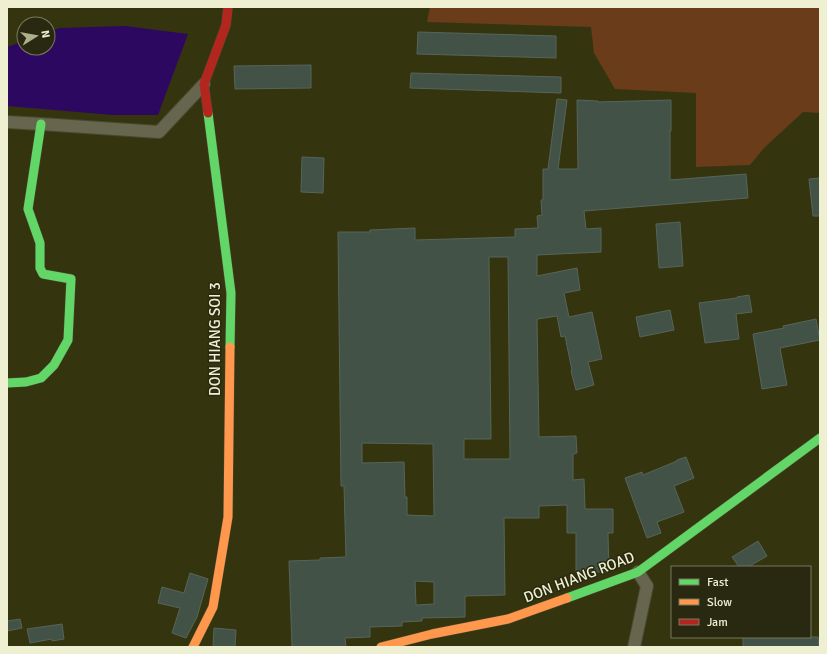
<svg xmlns="http://www.w3.org/2000/svg" width="827" height="654" font-family="Signika,sans-serif">
<style>
.green{fill:#6a3c1a}
.water{fill:#2d0860}
.building{fill:#435247;stroke:#576459;fill-rule:evenodd}
.lines{fill:none;stroke-linecap:round;stroke-linejoin:round}
.street-casing{stroke:#484930;stroke-width:14}
.fast-casing{stroke:#484930;stroke-width:10}
.slow-casing{stroke:#484930;stroke-width:10}
.jam-casing{stroke:#484930;stroke-width:10}
.street{stroke:#66664f;stroke-width:12}
.fast{stroke:#63d668;stroke-width:9}
.slow{stroke:#ff974d;stroke-width:9}
.jam{stroke:#b3261e;stroke-width:9}
.labels{text-anchor:middle;dominant-baseline:central;stroke-width:3;stroke-linejoin:round;paint-order:stroke}
.street-label{font-size:15px;fill:#eef0d1;stroke:#282910}
</style>
<rect width="100%" height="100%" fill="#34350f"/>
<path class="green" d="M430,7H820V113L803,112L764,148L750,165L696,167V93L615,89L594,53L591,27L427,22Z"/>
<path class="water" d="M125,26L188,34L158,115H113L7,106V47L24,41V48H48V32L60,28Z"/>
<path class="building" d="M418,32L556,36V58L417,54Z
M311,65V88L235,89L234,66Z
M411,73L561,77V93L410,88Z
M557,99L567,100L558,169H578L577,100L598,101V102L671,100V131H670V180L746,174L748,198L584,211L586,229L601,228V252L537,255V276L577,268L580,290L564,293L569,317L592,312L602,359L588,362L594,385L576,390L571,371L572,370L565,336L561,337L557,316L537,319L539,437L576,436L577,453L573,454V480L584,479L585,509H613V533H608L609,572H576V533H567V505L539,506V518H504L505,595L465,596V617L422,618V621L402,622V626L370,627V637L345,638L346,647H292L289,561L320,560V558L346,557L344,486H341L338,232H370V230L415,228V240L515,237V229L538,228L537,216L542,215L541,200H543V169H548ZM489,257H508L510,459H464V439H491ZM362,443L433,444L434,516L407,515V497H405L404,462L362,463ZM415,581L434,582V604L416,605Z
M302,157L324,158L323,193L301,192Z
M820,178V216H813L809,179Z
M680,222L683,266L659,268L656,224Z
M749,295L752,312L736,314L739,339L705,343L699,303L737,298V297Z
M670,310L674,330L640,337L636,317Z
M816,319L820,340L780,348L787,385L762,389L753,334L784,328L783,326Z
M686,457L694,478L674,486L684,512L657,522L661,533L647,538L625,478L642,472L643,475L677,461V460Z
M758,541L767,556L748,567H739L732,557Z
M190,573L208,579L197,617L186,638L172,633L180,608L158,603L162,587L184,593Z
M20,619L22,628L7,631V621Z
M62,624L64,639L52,641V639L30,643L27,629Z
M214,628L236,630L235,647H213Z
M743,637H818L819,647H743Z"/>
<g class="lines">
<g class="street-casing">
<path id="street" d="M7,122L41,124L159,132L204,84
M634,647L647,586L638,572"/>
</g>
<g class="fast-casing">
<path id="fast" d="M208,113L231,293L230,347
M7,383L26,382L41,378L54,365L68,340L71,279L43,274L40,268V243L28,209L41,124
M567,598L638,572L820,438"/>
</g>
<g class="slow-casing">
<path id="slow" d="M193,647L213,607L228,517L230,347
M381,647L432,634L508,619L567,598"/>
</g>
<g class="jam-casing">
<path id="jam" d="M208,113L204,84L226,25L228,7"/>
</g>
<use href="#street" class="street"/>
<use href="#fast" class="fast"/>
<use href="#slow" class="slow"/>
<use href="#jam" class="jam"/>
</g>
<g class="labels">
<g class="street-label">
<text transform="translate(215 339) rotate(-90)">DON HIANG SOI 3</text>
<text transform="translate(579 577) rotate(-21)">DON HIANG ROAD</text>
</g>
</g>
<rect width="827" height="654" fill="none" stroke="#eef0d1" stroke-width="16"/>
<rect x="671" y="566" width="140" height="72" fill="#282910" stroke="#77795d"/>
<rect x="679" y="579" width="20" height="6" fill="#63d668" stroke="#77795d"/>
<text x="707" y="586" font-size="12" fill="#eef0d1">Fast</text>
<rect x="679" y="599" width="20" height="6" fill="#ff974d" stroke="#77795d"/>
<text x="707" y="606" font-size="12" fill="#eef0d1">Slow</text>
<rect x="679" y="619" width="20" height="6" fill="#b3261e" stroke="#77795d"/>
<text x="707" y="626" font-size="12" fill="#eef0d1">Jam</text>
<g transform="translate(36 36) rotate(79)"><circle r="19" fill="#282910" stroke="#77795d"/>
<path d="M0-3L7 15L0 10L-7 15Z" fill="#adaf8d"/>
<text y="-6" font-size="11" font-weight="bold" text-anchor="middle" fill="#eef0d1">N</text>
</g>
</svg>
